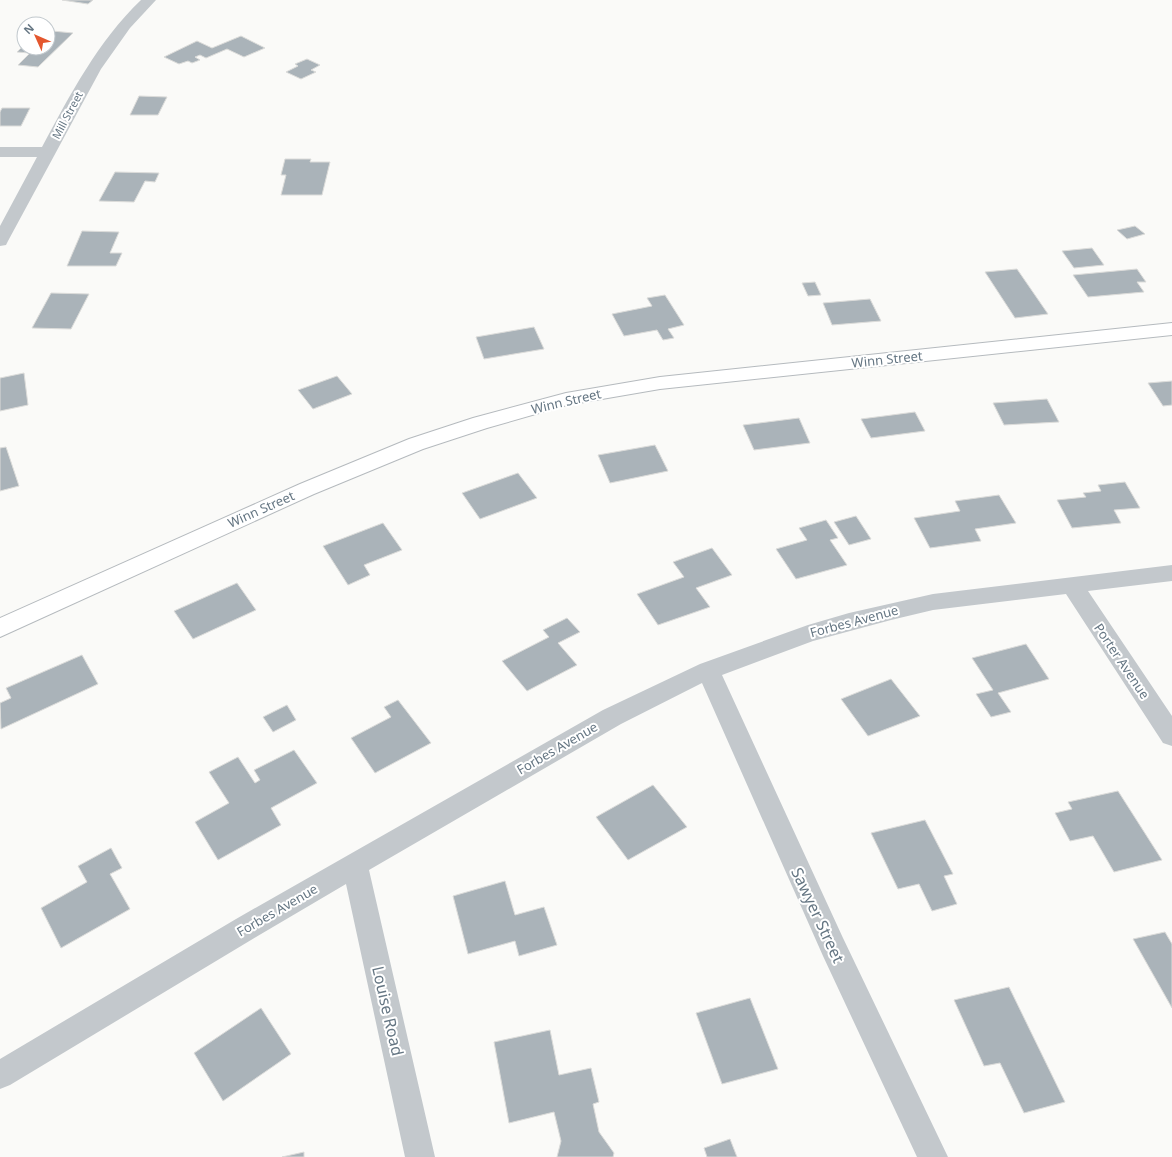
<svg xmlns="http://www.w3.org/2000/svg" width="1172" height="1157" font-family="'Noto Sans',sans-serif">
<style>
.building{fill:#aab3b9;stroke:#dcdcda}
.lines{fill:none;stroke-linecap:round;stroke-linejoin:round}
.major-casing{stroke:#b5babe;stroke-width:2}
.minor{fill:#c3c8cc;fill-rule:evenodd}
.major{fill:#fff;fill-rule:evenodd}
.labels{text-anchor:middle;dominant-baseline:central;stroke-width:4;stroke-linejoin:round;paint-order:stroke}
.far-street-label{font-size:11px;fill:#657683;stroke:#fff}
.street-label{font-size:13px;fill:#657683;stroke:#fff}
.near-street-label{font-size:16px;fill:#657683;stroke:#fff}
</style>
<rect width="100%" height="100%" fill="#fafaf8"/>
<path class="building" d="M62,0H93L88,4Z
M52,31L73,33L38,67L18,65L30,53L17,52L24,45V48H48V35Z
M241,36L265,48L244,57L227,49L206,58L200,55L195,57L200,60L192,63L188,61L179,64L164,57L197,41L212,48Z
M307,59L320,65L311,70L316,72L301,79L286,72L298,66L295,64Z
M139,96L167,97L158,115H130Z
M2,108H30L21,126H0V112Z
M285,159H311L310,162H330L322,195H281L286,175H281Z
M115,172L159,173L155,182L145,181L134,202L99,201Z
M1135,226L1145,234L1127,239L1117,230Z
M82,231L119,232L110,253H122L116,266H67Z
M1092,248L1104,265L1074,268L1062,251Z
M1017,269L1048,314L1015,318L985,272Z
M1137,269L1146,282H1137L1144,292L1088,297L1073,275Z
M815,282L821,295L808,296L802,283Z
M51,293L89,294L71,329L32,328Z
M665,295L684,325L668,329L674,338L663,340L657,330L624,336L612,314L652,306L647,298Z
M870,299L881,321L832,325L823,303Z
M534,327L544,349L484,359L476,337Z
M24,373L28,405L0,411V378Z
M337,376L352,394L313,409L298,390Z
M1172,381V405L1163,406L1148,383Z
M1047,399L1059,422L1004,425L993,403Z
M915,412L925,431L871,438L861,419Z
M799,418L810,443L754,450L743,425Z
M655,445L668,471L610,483L598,455Z
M6,447L19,486L0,491V448Z
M518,473L537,498L480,519L462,493Z
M1125,482L1140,508L1114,510L1121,523L1072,528L1057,500L1086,497L1083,493L1101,491L1098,485Z
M999,495L1016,523L975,529L981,541L930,548L914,518L960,511L955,501Z
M856,516L871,539L849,545L834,522Z
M826,520L838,538L830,540L847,565L796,579L776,549L807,540L799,528Z
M383,523L402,550L364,565L370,575L348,585L323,546Z
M712,548L732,575L696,588L710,607L658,625L637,594L684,577L673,562Z
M237,583L256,610L193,639L174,611Z
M567,618L580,632L558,643L577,665L527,691L502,661L549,637L543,630Z
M1026,644L1049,679L998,693L1011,712L991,717L976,694L993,690L972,658Z
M82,655L98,684L1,729L0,703L11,698L6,688Z
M891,679L920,716L868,736L841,699Z
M398,700L431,743L375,773L351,738L391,717L384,707Z
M287,705L296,720L273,732L263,717Z
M294,750L317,783L271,808L281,825L218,860L195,822L229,803L209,772L238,757L255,783L260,780L254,770Z
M653,785L687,827L628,860L596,817Z
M1118,791L1162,860L1114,872L1093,836L1070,841L1055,813L1072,809L1068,802Z
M925,820L953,874L944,876L957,904L932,911L919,884L898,889L871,833Z
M111,848L122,868L110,874L130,909L61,948L41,908L87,882L78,866Z
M505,881L515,915L544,907L557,945L519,956L515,941L468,954L453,896Z
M1165,932L1172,944V1008L1133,939Z
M1009,987L1065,1102L1024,1113L1000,1063L984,1066L954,1000Z
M750,998L778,1069L722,1084L696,1013Z
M261,1008L291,1054L223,1101L194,1053Z
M550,1030L559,1075L591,1068L599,1102L593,1104L599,1132L614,1153L613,1157H557L561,1141L554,1112L509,1123L494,1042Z
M730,1139L737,1157H707L704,1148Z
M304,1152V1157H282Z"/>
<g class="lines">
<g class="major-casing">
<path id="major" d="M1172,323V335L660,389L567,405L487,428L423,449L314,494L0,637V618L300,484L409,439L473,418L566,393L660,377Z"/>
</g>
<path class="minor" d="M141,0H156L130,28L101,69L8,241L6,245L0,246V226L37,157H0V147H42C70,95 98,41 141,0Z
M1172,565V581L1088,591L1172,716V746L1163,743L1066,594L933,610L891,620L813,641L722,675L843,938L948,1157H917L823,956L702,683L621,724L369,870L435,1157H405L346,884L256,937L10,1085L0,1089V1059L236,919L603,710L700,664L808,625L849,613L933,594Z"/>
<use href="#major" class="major"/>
</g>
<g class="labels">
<g class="far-street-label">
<text transform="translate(67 115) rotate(-62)">Mill Street</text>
</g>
<g class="street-label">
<text transform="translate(887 359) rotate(-6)">Winn Street</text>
<text transform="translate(566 401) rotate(-13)">Winn Street</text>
<text transform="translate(261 509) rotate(-24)">Winn Street</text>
<text transform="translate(854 621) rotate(-15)">Forbes Avenue</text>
<text transform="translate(1122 661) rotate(56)">Porter Avenue</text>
<text transform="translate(557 748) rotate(-30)">Forbes Avenue</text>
<text transform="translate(277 910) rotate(-30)">Forbes Avenue</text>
</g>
<g class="near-street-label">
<text transform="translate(818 915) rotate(65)">Sawyer Street</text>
<text transform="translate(388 1011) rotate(77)">Louise Road</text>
</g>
</g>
<g transform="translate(36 36) rotate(315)"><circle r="19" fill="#ffffff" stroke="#c1c8cd"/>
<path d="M0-3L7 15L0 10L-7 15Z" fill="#e4572e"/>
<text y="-6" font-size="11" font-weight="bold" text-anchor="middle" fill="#657683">N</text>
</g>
</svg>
